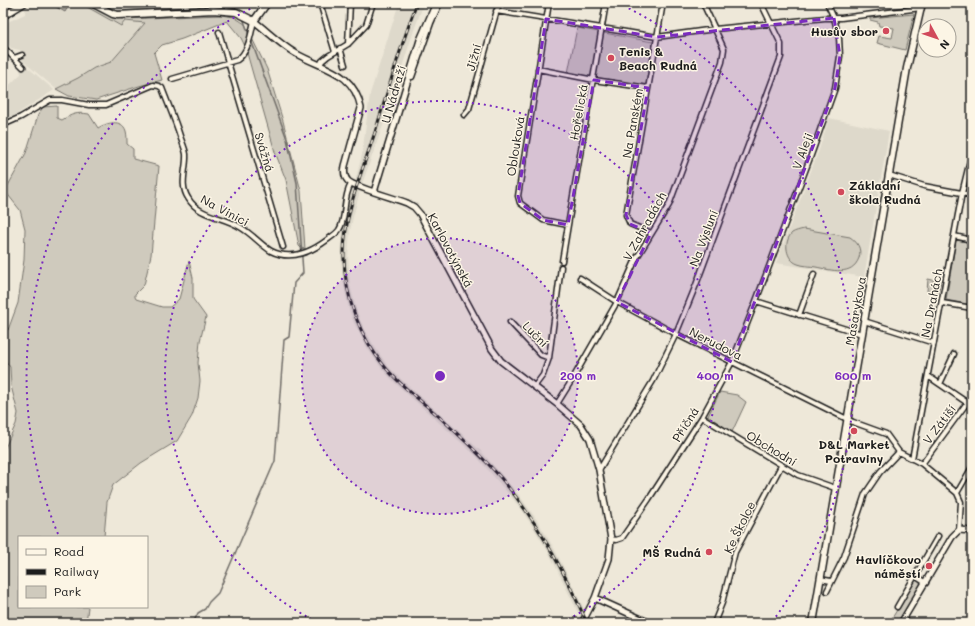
<svg xmlns="http://www.w3.org/2000/svg" width="975" height="626" font-family="Mali,sans-serif">
<style>
.built{fill:#ded9cb}
.green{fill:#cfcabd;stroke:#76736c}
.water{fill:#a7a299;stroke:#6f6c67}
.lines{fill:none;stroke-linecap:round;stroke-linejoin:round}
.stream{stroke:#6f6c67;stroke-width:1.5}
.minor-casing{stroke:#1c1c1c;stroke-width:7}
.tertiary-casing{stroke:#1c1c1c;stroke-width:8}
.secondary-casing{stroke:#1c1c1c;stroke-width:9}
.minor{stroke:#fcf5e5;stroke-width:4}
.tertiary{stroke:#fcf5e5;stroke-width:5}
.secondary{stroke:#fcf5e5;stroke-width:6}
.rail-casing{stroke:#1c1c1c;stroke-width:3}
.rail{stroke:#fcf5e5;stroke-width:1.5;stroke-dasharray:4.5;stroke-linecap:butt}
.marked{fill:#7b2cbf;fill-opacity:0.2;stroke:#7b2cbf;stroke-width:3;stroke-dasharray:8 5;stroke-linejoin:round}
.ring{fill:none;stroke:#7b2cbf;stroke-width:2;stroke-dasharray:2 4}
.poi-dot{fill:#d1495b;stroke:#fcf5e5;stroke-width:1.5}
.labels{text-anchor:middle;dominant-baseline:central;stroke-width:3;stroke-linejoin:round;paint-order:stroke}
.poi-label{font-size:12px;font-weight:bold;fill:#1c1c1c;stroke:#fcf5e5;text-anchor:end}
.street-label{font-size:12px;fill:#1c1c1c;stroke:#fcf5e5}
.centre{fill:#7b2cbf;stroke:#fcf5e5;stroke-width:2}
.ring-label{font-size:12px;text-anchor:middle;font-weight:bold;fill:#7b2cbf;stroke:#fcf5e5;stroke-width:3;stroke-linejoin:round;paint-order:stroke}
</style>
<rect width="100%" height="100%" fill="#eee8d9"/>
<filter id="ink" filterUnits="userSpaceOnUse"><feTurbulence type="fractalNoise" baseFrequency=".025" numOctaves="2"/><feDisplacementMap in="SourceGraphic" scale="8" xChannelSelector="R" yChannelSelector="G"/><feConvolveMatrix kernelMatrix="1 2 1 2 8 2 1 2 1" color-interpolation-filters="sRGB"/></filter>
<g filter="url(#ink)">
<path class="built" d="M37,3H80L121,26L125,21L145,23L111,62L94,68L78,78L56,89L23,61L20,50L11,48L3,38V24L25,14V9Z
M399,3H424L414,30L386,117L362,184L353,217L350,231L348,256L350,285L356,308L360,320L373,344L387,365L400,378L481,451L519,495L537,520L555,550L591,623H583L549,553L531,524L513,499L476,456L395,383L382,369L367,348L354,323L349,310L344,287L342,272L341,256L343,229L362,155L370,94Z
M25,65L54,90L6,121L3,117V91L21,74L20,70Z
M829,118L889,131L864,277L776,263L819,150Z"/>
<path class="green" d="M80,3C94,3 106,16 122,19L221,15L234,17L245,24L267,69L283,121L301,191L305,249L301,248L299,246L286,180L275,152L245,46L241,38L227,21L182,39L162,45L154,53L162,80L139,86L96,100L69,96L56,89L78,78L94,68L111,62L145,23L125,21L121,26Z
M99,3H239L231,5L223,4V7L117,11Z
M914,14L905,50L877,43L879,36L892,38L894,28L879,26L878,22L870,20V18Z
M577,28L653,42L646,84L644,85L568,73Z
M57,106V118L62,120C72,114 77,112 89,114L98,128C106,123 122,118 126,131C127,135 127,140 127,144L133,149V159L159,166L151,255L144,285L135,294V297L136,299L162,307H170L179,299L189,261L193,278V299L206,317L200,341L198,363L200,381L198,398L192,416L177,441L141,463L113,485L107,502L104,537H19V607H88L86,623H3V452L16,424L18,413L11,386L10,367L3,357V319L8,330L18,303L24,260L25,229L20,210L5,191L26,153L38,115L43,107Z
M804,229L850,237C857,242 862,248 859,258C852,277 831,270 816,267C810,266 803,266 798,264C786,260 783,242 792,233C795,231 800,230 804,229Z
M956,240L972,243V305L946,300Z
M928,279L941,282L938,292L927,291Z
M720,392L737,395L746,402L732,432L708,416Z
M916,579L924,584L899,623H889Z"/>
<path class="water" d="M58,3H68L70,4L65,12L56,7Z"/>
<g class="lines">
<path class="stream" d="M243,18L249,35
M193,623L198,613L205,609L209,602L218,593L275,461L284,340L289,337L294,283L303,273L297,183L293,165L287,139L251,40"/>
<g class="minor-casing">
<path id="minor" d="M320,3L335,52
M549,3L518,196L520,203L543,220L568,225L562,261
M496,11L657,37L715,29L825,18H841L921,8
M219,32L283,247
M348,44L350,3
M3,47L23,67
M340,48L345,65
M14,58L22,55
M320,65L322,61L328,56L348,44L366,25L373,3
M538,69L594,80L648,88
M409,77H412L431,23L440,3
M172,79L237,60C249,52 251,33 254,21
M464,115L469,109L499,3
M3,125L21,117L50,100H62L89,105H106L153,85L159,86L162,88C168,104 175,120 180,136C182,142 185,148 186,154C187,169 179,184 188,198C199,217 223,216 240,227C251,233 260,244 271,251C291,261 311,252 327,240C331,237 336,234 339,230C347,218 342,199 351,184
M889,175L924,186L972,195
M568,225L606,3
M651,233L630,224L626,215L663,3
M954,236L972,240
M580,278L617,302L676,334L853,422L886,434L899,452L922,464L957,493L961,502L959,530
M756,301L862,334
M942,303L972,308
M799,315L814,274
M864,321L934,343
M510,322L541,355L549,358
M928,376L972,406
M940,384L954,354
M534,387L543,375L549,358L561,267
M557,404L572,380L617,302L636,259L669,205L722,62L724,49L703,3
M702,417L798,475L835,488
M912,459L962,193L972,152
M922,464L972,396
M599,470L653,381L676,334L696,285L781,57V44L761,3
M957,493L972,467
M611,539L616,540L622,538L649,499L702,417L732,362L756,301L810,158L835,88L840,56L839,38L834,18L827,3
M915,576L926,583
M820,579L831,581
M827,591L844,557L865,494L880,472L899,452
M897,607L938,536
M714,623L722,603L735,552L781,466"/>
</g>
<g class="tertiary-casing">
<path id="tertiary" d="M254,21C267,31 281,45 295,53C324,70 353,70 361,108L345,166C344,171 344,177 348,181C354,187 397,199 407,203L414,207L420,214L492,349L501,361L557,404L581,425L590,439L599,470L611,539L609,559L595,598L582,623
M374,192L420,40L436,3
M595,598L650,623
M901,623L952,537L959,530L972,531"/>
</g>
<g class="secondary-casing">
<path id="secondary" d="M92,3L113,14L118,15L213,10L236,12L254,21L267,3
M3,16L24,3
M813,623L907,68L922,3"/>
</g>
<use href="#minor" class="minor"/>
<use href="#tertiary" class="tertiary"/>
<use href="#secondary" class="secondary"/>
<g class="rail-casing">
<path id="rail" d="M417,3C401,44 389,87 376,129C363,170 343,214 344,258C345,297 359,336 385,367C399,384 417,398 435,413C458,434 481,455 501,478C538,522 564,571 587,623"/>
</g>
<use href="#rail" class="rail"/>
</g>
</g>
<path class="marked" d="M834,18L840,56L835,88L732,362L617,302L651,233L630,224L626,215L648,88L594,80L568,225L543,220L520,203L518,196L546,19L657,37Z"/>
<circle cx="440" cy="376" r="138" fill="#7b2cbf" fill-opacity=".12"/>
<g class="ring">
<circle cx="440" cy="376" r="138"/>
<path d="M317 622A275 275 0 1 1 563 622"/>
<path d="M58 534A413 413 0 0 1 262 3M618 3A413 413 0 0 1 772 622"/>
</g>
<g class="poi-dot">
<circle cx="886" cy="31" r="4"/>
<circle cx="611" cy="58" r="4"/>
<circle cx="841" cy="192" r="4"/>
<circle cx="854" cy="431" r="4"/>
<circle cx="709" cy="552" r="4"/>
<circle cx="929" cy="566" r="4"/>
</g>
<g class="labels">
<g class="poi-label">
<text x="878" y="31">Husův sbor</text>
<text x="619" y="51" text-anchor="start">Tenis &amp;<tspan x="619" dy="14">Beach Rudná</tspan></text>
<text x="849" y="185" text-anchor="start">Základní<tspan x="849" dy="14">škola Rudná</tspan></text>
<text x="854" y="444" text-anchor="middle">D&amp;L Market<tspan x="854" dy="14">Potraviny</tspan></text>
<text x="701" y="552">MŠ Rudná</text>
<text x="921" y="559">Havlíčkovo<tspan x="921" dy="14">náměstí</tspan></text>
</g>
<g class="street-label">
<text transform="translate(473 57) rotate(-75)">Jižní</text>
<text transform="translate(393 94) rotate(-74)">U Nádraží</text>
<text transform="translate(578 112) rotate(-80)">Hořelická</text>
<text transform="translate(632 123) rotate(-80)">Na Panském</text>
<text transform="translate(515 146) rotate(-81)">Oblouková</text>
<text transform="translate(802 151) rotate(-70)">V Aleji</text>
<text transform="translate(265 152) rotate(73)">Svážná</text>
<text transform="translate(225 210) rotate(28)">Na Vinici</text>
<text transform="translate(644 226) rotate(-61)">V Zahradách</text>
<text transform="translate(703 238) rotate(-69)">Na Výsluní</text>
<text transform="translate(451 250) rotate(62)">Karlovotýnská</text>
<text transform="translate(931 303) rotate(-79)">Na Drahách</text>
<text transform="translate(855 311) rotate(-80)">Masarykova</text>
<text transform="translate(536 334) rotate(45)">Luční</text>
<text transform="translate(716 343) rotate(27)">Nerudova</text>
<text transform="translate(685 424) rotate(-58)">Příčná</text>
<text transform="translate(939 424) rotate(-53)">V Zátiší</text>
<text transform="translate(772 448) rotate(31)">Obchodní</text>
<text transform="translate(739 527) rotate(-64)">Ke Školce</text>
</g>
</g>
<circle cx="440" cy="376" r="6" class="centre"/>
<g class="ring-label">
<text x="578" y="380">200 m</text>
<text x="715" y="380">400 m</text>
<text x="853" y="380">600 m</text>
</g>
<rect width="975" height="626" fill="none" stroke="#fcf5e5" stroke-width="16"/>
<rect x="8" y="8" width="959" height="610" fill="none" stroke="#1c1c1c" stroke-width="1.5" filter="url(#ink)"/>
<rect x="18" y="536" width="130" height="72" fill="#fcf5e5" stroke="#a29e95"/>
<rect x="26" y="549" width="20" height="6" fill="#fcf5e5" stroke="#a29e95"/>
<text x="54" y="556" font-size="12" fill="#1c1c1c">Road</text>
<rect x="26" y="569" width="20" height="6" fill="#1c1c1c" stroke="#a29e95"/>
<text x="54" y="576" font-size="12" fill="#1c1c1c">Railway</text>
<rect x="26" y="586" width="20" height="12" fill="#cfcabd" stroke="#a29e95"/>
<text x="54" y="596" font-size="12" fill="#1c1c1c">Park</text>
<g transform="translate(937 38) rotate(130)"><circle r="19" fill="#fcf5e5" stroke="#a29e95"/>
<path d="M0-3L7 15L0 10L-7 15Z" fill="#d1495b"/>
<text y="-6" font-size="11" font-weight="bold" text-anchor="middle" fill="#1c1c1c">N</text>
</g>
</svg>
